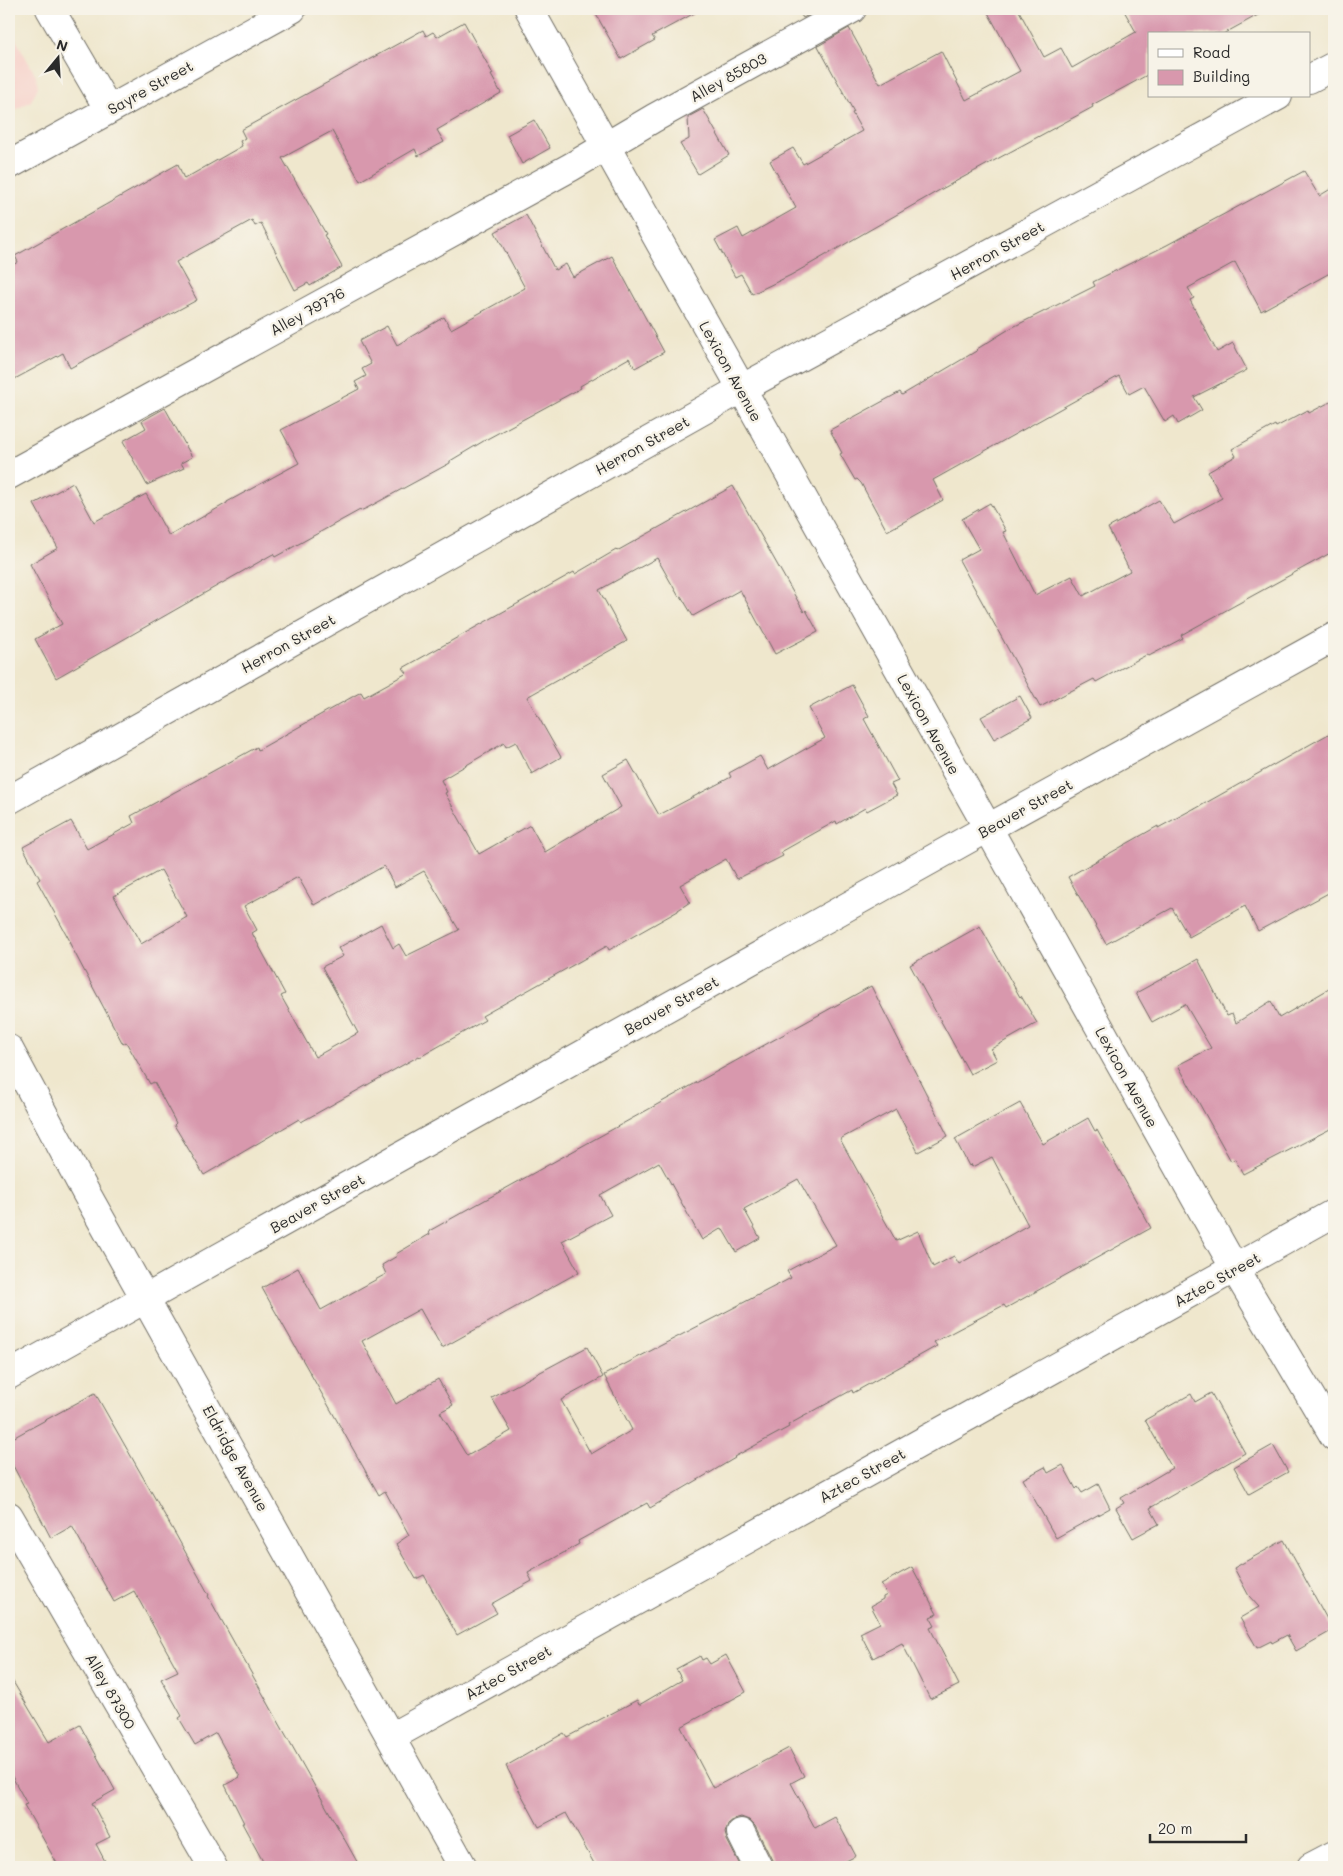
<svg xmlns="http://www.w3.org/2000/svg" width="1343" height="1876" font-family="Mali,sans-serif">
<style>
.built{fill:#f7d0c9}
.building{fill:#d898ad;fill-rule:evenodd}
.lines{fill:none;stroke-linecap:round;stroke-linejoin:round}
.minor-casing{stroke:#706d64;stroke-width:30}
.minor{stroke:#fff;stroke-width:28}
.labels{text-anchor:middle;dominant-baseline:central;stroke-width:5;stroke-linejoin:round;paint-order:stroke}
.street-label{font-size:15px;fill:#2b2b2b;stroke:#f7f3e8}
</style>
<rect width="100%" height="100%" fill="#f7f3e8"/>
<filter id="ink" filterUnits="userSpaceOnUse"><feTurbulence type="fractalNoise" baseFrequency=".02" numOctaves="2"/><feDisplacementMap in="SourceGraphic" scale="10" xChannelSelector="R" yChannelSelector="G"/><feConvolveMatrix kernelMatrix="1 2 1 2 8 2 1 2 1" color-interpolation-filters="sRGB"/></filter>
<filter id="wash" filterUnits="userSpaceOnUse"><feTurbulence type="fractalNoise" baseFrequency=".0096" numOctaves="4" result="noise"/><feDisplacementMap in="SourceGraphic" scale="20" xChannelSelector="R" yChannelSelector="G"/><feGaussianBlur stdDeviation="1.12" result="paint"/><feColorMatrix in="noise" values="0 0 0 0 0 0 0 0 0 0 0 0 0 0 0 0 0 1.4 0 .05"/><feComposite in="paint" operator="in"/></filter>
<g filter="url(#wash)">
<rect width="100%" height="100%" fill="#efe7cd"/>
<path class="built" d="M9,27L36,76L38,87L31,101L9,114Z"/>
<g id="blocks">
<path class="building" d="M593,9H702L652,36L655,40L621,59Z
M797,9H820L803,18Z
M986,9H1018L1044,57L1061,48L1072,68L1136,32L1123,9H1269L1223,34H1149V74L1092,105L1093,107L938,191L791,275L752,294L741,274L735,277L715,240L738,228L743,238L796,208L770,161L793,148L803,164L862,131L852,113L854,112L818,46L849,28L880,84L941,51L966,100L1020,71Z
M464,22L493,74L491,75L501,93L437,130L444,142L418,156L415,149L360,181L332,131L282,158L326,234L324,235L342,267L310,286L308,283L295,290L261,223L255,226L252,220L176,262L197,300L70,368L63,353L9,382V267L18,262L15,256L178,164L184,179L242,146L240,141L245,138L241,130L423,30L426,36L433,32L437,37Z
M703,109L729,155L698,174L680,144L689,139L688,117Z
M534,120L550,148L522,164L507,135Z
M1304,171L1319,196L1334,187V272L1328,274L1261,311L1235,262L1188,288L1194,298L1190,300L1217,352L1233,343L1247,370L1194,397L1202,410L1178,424L1174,416L1165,422L1144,386L1129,394L1119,376L933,480L943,500L887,531L861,483L857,479L855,480L840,454L842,453L830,430L900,392L902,395L978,350L977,349L1011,328L1095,286L1093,282L1167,245Z
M526,215L555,270L566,264L573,277L612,256L664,352L635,368L629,358L580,386L581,388L487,439L450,461V463L367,508L360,511V510L275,557L273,554L56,678L35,639L62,624L30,564L58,548L34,504L73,483L94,522L146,494L169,536L227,503V502L299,463L281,430L359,389L355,382L366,376L362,369L371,364L359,341L387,326L397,345L444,317L451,329L525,288L495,232Z
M1334,400V551L1181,635L1183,638L1149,656L1148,654L1096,682L1094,679L1040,707L959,560L979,549L962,519L990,503L1006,531L1003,532L1035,595L1072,576L1083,596L1130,571L1108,528L1159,500L1174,524L1222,498L1208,472L1236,456L1232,449L1275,425L1276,427L1308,410L1309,413Z
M165,408L192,457L181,463L184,468L147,485L123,441L146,428L142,421Z
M733,486L804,612L806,610L818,632L775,654L740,590L693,616L681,596L679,597L657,558L599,590L627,641L527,697L561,757L532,774L516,742L506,747L504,743L441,780L447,792L445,793L479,854L530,825L545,852L621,807L603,774L628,760L659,815L731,777L729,773L760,756L768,770L825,738L809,708L852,685L869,716L864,719L898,781L891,784L897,795L867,811L865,808L837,824L836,821L781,852L783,856L737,879L726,859L680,885L690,902L678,910V911L609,950L607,946L482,1016L485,1020L441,1045L420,1057L419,1056L301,1122L299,1119L204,1175L174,1125L176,1123L154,1082L150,1084L126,1042L123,1044L69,942L70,941L37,881L40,879L23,847L71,821L87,849L134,823L131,816L257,747L258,750L361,692L364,697L407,673L403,668L574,572L575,574L616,550L617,551ZM384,866L395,887L424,871L459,930L406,956L399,944L393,948L381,924L338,948L343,956L322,967L358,1033L315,1057L281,996L285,994L252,933L257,930L244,906L298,877L314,905ZM161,870L187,917L141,944L114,896Z
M1020,696L1032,718L994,739L981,717Z
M1334,731V890L1258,931L1245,906L1189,937L1172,908L1106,944L1068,877L1158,826V828L1195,808V809Z
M980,926L1020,997L1021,996L1037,1023L991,1049L997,1060L970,1074L910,965Z
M1198,959L1227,1016L1232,1014L1236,1023L1271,1001L1279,1018L1334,986V1127L1243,1174L1235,1159L1231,1161L1178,1065L1211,1048L1185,1004L1152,1022L1136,993Z
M871,986L948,1136L918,1152L896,1109L840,1139L896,1241L918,1231L933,1267L954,1256L959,1264L1028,1225L992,1157L972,1167L971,1164L969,1166L955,1139L1020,1103L1043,1144L1088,1118L1095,1131L1097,1130L1151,1228L1006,1308L1004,1305L934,1342L937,1346L853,1393L852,1390L788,1425L789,1427L734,1457L735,1458L650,1508L647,1503L578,1541L579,1544L528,1573L532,1581L491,1604L497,1613L457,1635L424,1575L416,1579L396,1544L409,1535L385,1491L379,1495L262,1288L298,1268L321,1310L386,1274L382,1265L397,1256L396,1254L430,1234L429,1231ZM659,1162L702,1240L722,1228L736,1252L760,1238L744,1209L798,1179L836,1245L787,1271L791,1278L604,1375L632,1430L591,1454L561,1400L603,1377L587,1347L492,1398L511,1431L467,1456L440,1412L453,1405L438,1379L396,1404L362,1341L420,1309L442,1348L579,1272L562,1241L611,1215L600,1195Z
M95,1393L176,1535L209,1595L208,1596L360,1867H266L242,1823H244L225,1785L240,1777L216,1733L195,1745L179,1718L182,1716L161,1679L178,1671L134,1591L114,1602L72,1526L51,1538L9,1458V1440Z
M1211,1393L1245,1453L1150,1508L1159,1524L1133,1538L1116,1508L1124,1503L1121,1498L1172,1468L1145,1420L1191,1394L1195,1402Z
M1273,1445L1288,1472L1249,1494L1234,1467Z
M1063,1465L1076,1489L1078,1487L1082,1493L1098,1484L1110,1508L1056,1538L1023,1479L1045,1467L1048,1473Z
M1284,1540L1333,1630L1296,1651L1287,1635L1272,1643L1271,1641L1257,1648L1240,1618L1259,1607L1249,1596L1234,1568Z
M912,1567L937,1614L930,1617L935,1626L930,1628L959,1685L930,1699L902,1643L873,1658L860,1633L880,1623L871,1606L883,1599V1597L887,1595L881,1584Z
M726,1655L746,1692L681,1727L713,1788L789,1748L804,1776L791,1783L815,1828L835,1817L856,1856L834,1867H774L772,1860L755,1826L749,1820L741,1817L734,1819L728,1824L725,1833L727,1840L741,1867H596L566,1813L539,1827L506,1766L564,1733L567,1737L637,1700L639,1705L682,1680L676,1669L700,1656L702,1660L706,1658L710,1664Z
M9,1675L49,1742L80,1725L115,1790L92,1803L110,1837L96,1844L108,1867H59L24,1805L27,1804L9,1771Z"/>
</g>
</g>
<g filter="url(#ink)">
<use href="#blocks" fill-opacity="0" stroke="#706d64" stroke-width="1"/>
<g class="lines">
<g class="minor-casing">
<path id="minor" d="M50,9L109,110
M529,9L1235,1269L1334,1436
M1309,79L1334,66
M9,165L292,9
M9,475L571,167L654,118L852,9
M9,800L741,389L1278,96
M9,1049L85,1191L463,1867
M9,1375L988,828L1334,637
M9,1516L213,1867
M391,1737L1334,1213
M741,1833L758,1867
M1311,1867L1334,1855"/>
</g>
<use href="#minor" class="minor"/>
</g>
</g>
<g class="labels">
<g class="street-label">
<text transform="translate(728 77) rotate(-29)">Alley 85803</text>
<text transform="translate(150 87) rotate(-29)">Sayre Street</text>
<text transform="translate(997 250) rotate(-29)">Herron Street</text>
<text transform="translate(307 311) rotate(-29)">Alley 79776</text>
<text transform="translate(731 371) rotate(61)">Lexicon Avenue</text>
<text transform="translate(642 445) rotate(-29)">Herron Street</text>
<text transform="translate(288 643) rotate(-29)">Herron Street</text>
<text transform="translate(929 724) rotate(61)">Lexicon Avenue</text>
<text transform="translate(1025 808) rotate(-29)">Beaver Street</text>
<text transform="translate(671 1005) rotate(-29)">Beaver Street</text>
<text transform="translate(1127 1077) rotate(61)">Lexicon Avenue</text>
<text transform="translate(317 1203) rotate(-29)">Beaver Street</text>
<text transform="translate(1217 1279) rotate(-29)">Aztec Street</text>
<text transform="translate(236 1458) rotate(61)">Eldridge Avenue</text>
<text transform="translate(862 1475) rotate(-29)">Aztec Street</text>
<text transform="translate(508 1672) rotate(-29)">Aztec Street</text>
<text transform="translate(111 1691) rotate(60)">Alley 87300</text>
</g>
</g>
<rect width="1343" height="1876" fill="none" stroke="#f7f3e8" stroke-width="30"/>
<rect x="1148" y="32" width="162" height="65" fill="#f7f3e8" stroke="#a5a39c"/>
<rect x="1158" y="49" width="25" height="8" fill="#ffffff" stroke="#a5a39c"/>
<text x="1193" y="58" font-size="15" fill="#2b2b2b">Road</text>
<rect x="1158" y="70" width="25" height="15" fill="#d898ad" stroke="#a5a39c"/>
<text x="1193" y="82" font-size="15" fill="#2b2b2b">Building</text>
<g transform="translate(58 58) rotate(18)" stroke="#f7f3e8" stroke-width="4" paint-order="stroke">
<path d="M0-4L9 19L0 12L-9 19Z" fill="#2b2b2b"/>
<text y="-8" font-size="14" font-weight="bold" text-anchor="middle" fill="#2b2b2b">N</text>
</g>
<path d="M1150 1834v8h96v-8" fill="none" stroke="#2b2b2b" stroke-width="2.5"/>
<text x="1158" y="1834" font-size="15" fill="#2b2b2b" stroke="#f7f3e8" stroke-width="4" paint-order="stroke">20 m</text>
</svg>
